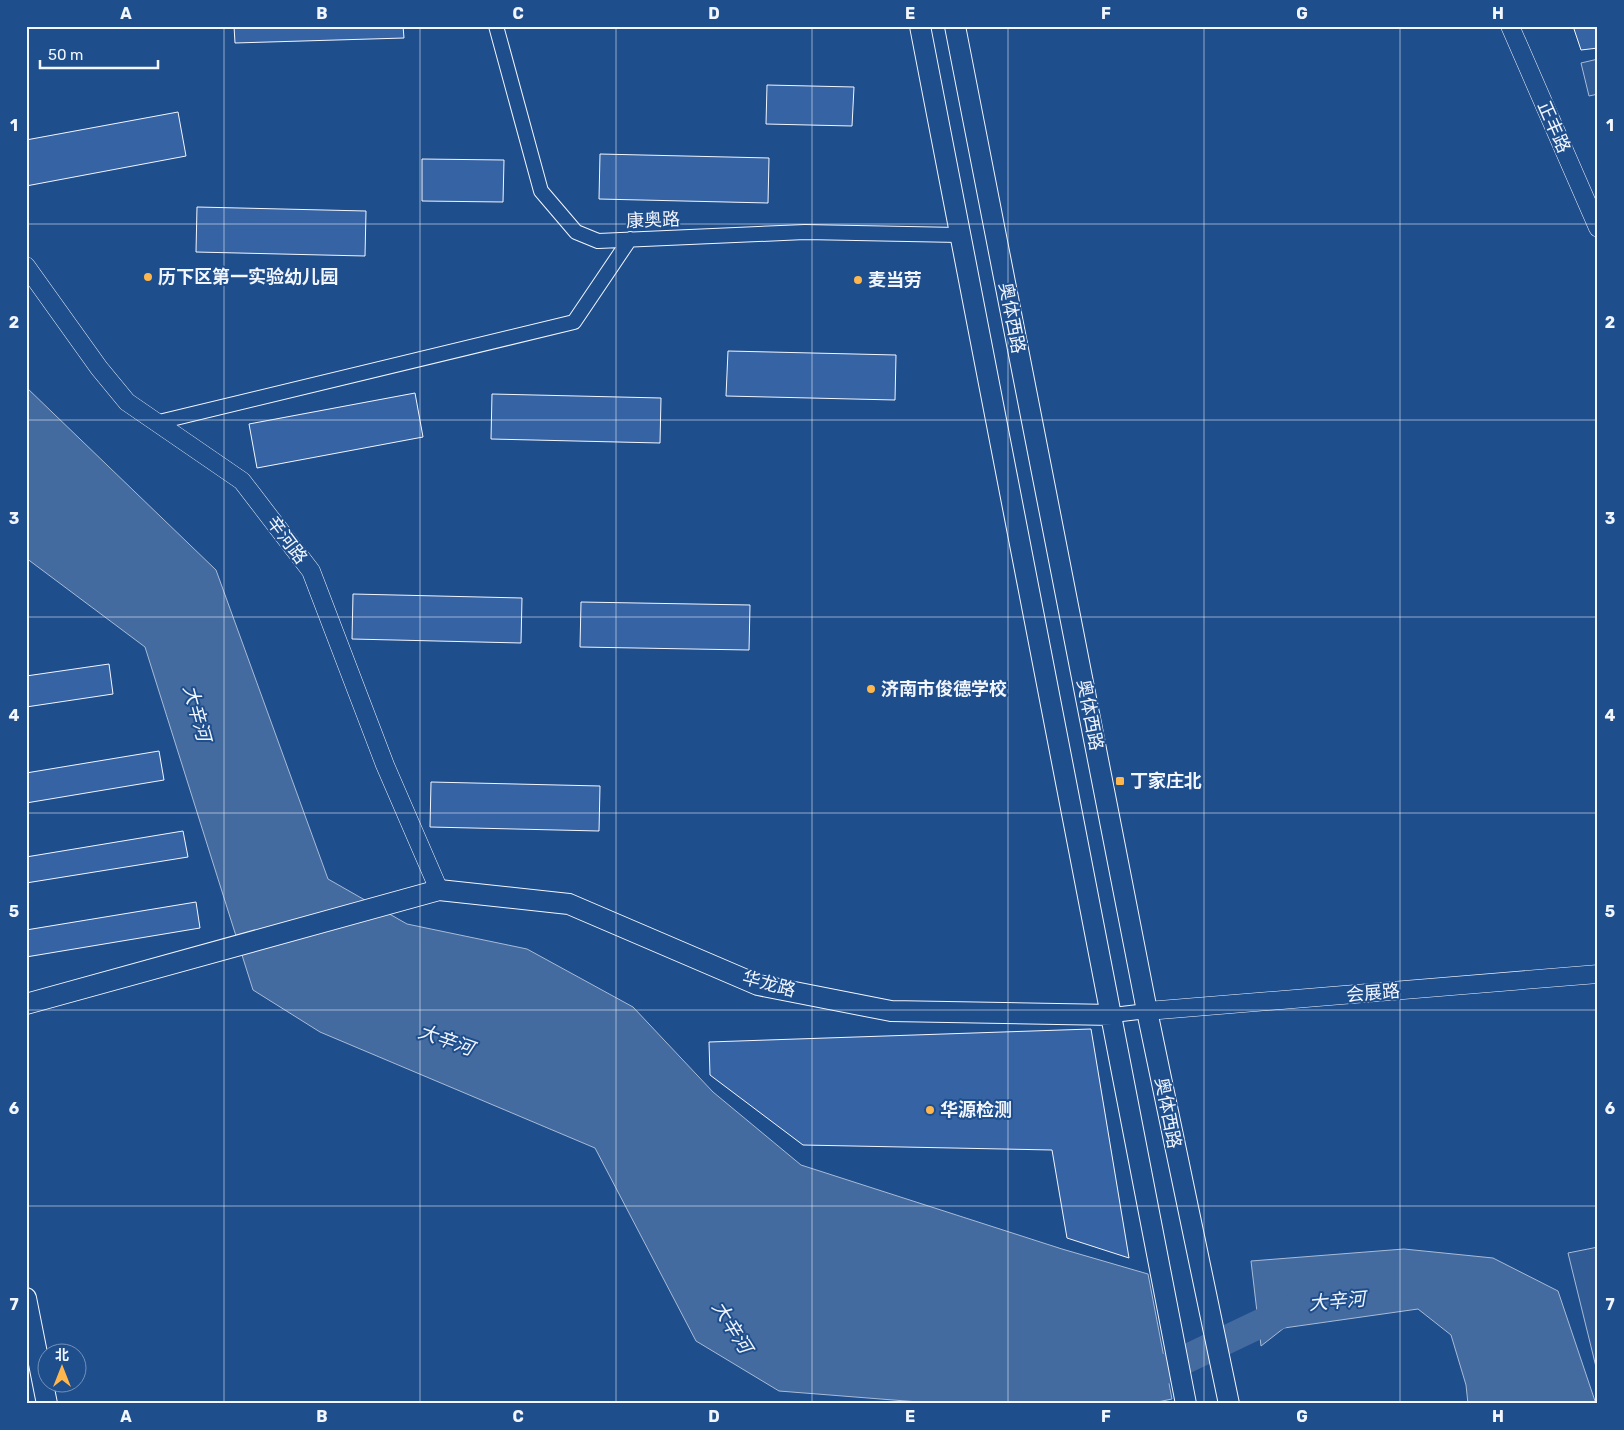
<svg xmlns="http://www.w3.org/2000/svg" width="1624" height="1430" font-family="Rubik,'Noto Sans SC',sans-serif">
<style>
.built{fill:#305b95;stroke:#a8bbd7}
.water{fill:#446ba0;stroke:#a8bbd7}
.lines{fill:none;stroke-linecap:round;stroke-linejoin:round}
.river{stroke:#446ba0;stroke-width:29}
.building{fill:#3563a3;stroke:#f2f6ff}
.minor-casing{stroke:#f2f6ff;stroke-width:16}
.tertiary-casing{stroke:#f2f6ff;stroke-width:19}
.secondary-casing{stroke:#f2f6ff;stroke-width:22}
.minor{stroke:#1f4e8c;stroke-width:14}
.tertiary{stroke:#1f4e8c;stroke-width:18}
.secondary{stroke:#1f4e8c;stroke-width:20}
.grid{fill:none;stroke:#f2f6ff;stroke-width:1;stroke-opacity:0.55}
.poi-dot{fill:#ffb74d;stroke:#1f4e8c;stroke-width:2}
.labels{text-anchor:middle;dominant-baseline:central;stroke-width:4;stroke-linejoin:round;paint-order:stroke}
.street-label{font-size:18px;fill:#f2f6ff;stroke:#1f4e8c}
.poi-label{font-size:18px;font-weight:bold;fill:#f2f6ff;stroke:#1f4e8c;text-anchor:start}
.water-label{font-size:19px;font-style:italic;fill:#f2f6ff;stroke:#1f4e8c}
.neatline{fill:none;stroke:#f2f6ff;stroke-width:2}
.grid-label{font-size:16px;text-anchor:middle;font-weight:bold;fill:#f2f6ff}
</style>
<rect width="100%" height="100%" fill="#1f4e8c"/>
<path class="built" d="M1598,59V94L1589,96L1581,63Z
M1598,1247V1375L1568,1253Z"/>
<path class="water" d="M26,387L216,570L328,879L407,924L527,949L633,1007L713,1092L801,1165L1062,1249L1148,1274L1172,1399L1148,1404H944L779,1391L696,1341L595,1148L320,1032L253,990L145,647L26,558Z
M1404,1249L1493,1258L1558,1291L1596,1404H1468L1466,1385L1451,1335L1418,1309L1284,1328L1261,1346L1251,1261Z"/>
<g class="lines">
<path class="river" d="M1092,1404L1293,1308"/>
</g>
<path class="building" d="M234,26H403L404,38L235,43Z
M1573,26H1598V48L1581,50Z
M767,85L854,87L852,126L766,124Z
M178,112L186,156L26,186V140Z
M600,154L769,158L768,203L599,199Z
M422,159L504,160L503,202L422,201Z
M197,207L366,211L365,256L196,252Z
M728,351L896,355L895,400L726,396Z
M415,393L423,437L257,468L249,424Z
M492,394L661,398L660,443L491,439Z
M353,594L522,598L521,643L352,639Z
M581,602L750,605L749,650L580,647Z
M109,664L113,694L26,707V676Z
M159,751L164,780L26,803V773Z
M431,782L600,786L599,831L430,827Z
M183,831L188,857L26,883V857Z
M196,902L200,928L26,957V930Z
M1091,1029L1129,1258L1067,1238L1052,1150L803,1145L710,1075L709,1042Z"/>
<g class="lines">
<g class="minor-casing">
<path id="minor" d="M496,26L541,191L576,232L598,241L805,232L959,235
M159,422L574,322L630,239
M1113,1015L1147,1011"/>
</g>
<g class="tertiary-casing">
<path id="tertiary" d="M1510,26L1598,228
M26,266L99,368L127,402L242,481L311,571L385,765L439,890
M1147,1011L1598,974"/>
</g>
<g class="secondary-casing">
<path id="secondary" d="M920,26L1186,1404
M955,26L1147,1011L1229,1404
M26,1004L439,890L569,904L758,985L891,1011L1113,1015
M26,1298L47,1404"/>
</g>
<use href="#minor" class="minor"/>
<use href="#tertiary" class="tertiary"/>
<use href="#secondary" class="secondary"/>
</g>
<path class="grid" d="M224,26V1404M420,26V1404M616,26V1404M812,26V1404M1008,26V1404M1204,26V1404M1400,26V1404M26,224H1598M26,420H1598M26,617H1598M26,813H1598M26,1010H1598M26,1206H1598"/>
<g class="poi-dot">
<circle cx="148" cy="277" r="5"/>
<circle cx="858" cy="280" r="5"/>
<circle cx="871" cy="689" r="5"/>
<rect x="1115" y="776" width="10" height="10" rx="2.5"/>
<circle cx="930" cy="1110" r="5"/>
</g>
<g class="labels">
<g class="street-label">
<text transform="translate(1554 127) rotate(66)">正丰路</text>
<text transform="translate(653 220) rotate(-2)">康奥路</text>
<text transform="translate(1012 318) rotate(79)">奥体西路</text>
<text transform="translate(287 540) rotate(53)">辛河路</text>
<text transform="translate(1090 715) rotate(79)">奥体西路</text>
<text transform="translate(769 984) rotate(15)">华龙路</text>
<text transform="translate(1373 993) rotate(-5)">会展路</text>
<text transform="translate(1168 1113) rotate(79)">奥体西路</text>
</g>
<g class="poi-label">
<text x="158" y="277">历下区第一实验幼儿园</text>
<text x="868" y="280">麦当劳</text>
<text x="881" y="689">济南市俊德学校</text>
<text x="1130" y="781">丁家庄北</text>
<text x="940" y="1110">华源检测</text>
</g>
<g class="water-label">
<text transform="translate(197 713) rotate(75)">大辛河</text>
<text transform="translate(446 1040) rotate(19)">大辛河</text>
<text transform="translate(1337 1301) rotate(-5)">大辛河</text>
<text transform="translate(732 1327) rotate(58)">大辛河</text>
</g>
</g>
<rect width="1624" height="1430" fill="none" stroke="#1f4e8c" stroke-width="55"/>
<g transform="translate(62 1368)"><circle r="24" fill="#1f4e8c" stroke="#7391ba"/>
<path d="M0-4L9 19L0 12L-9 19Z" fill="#ffb74d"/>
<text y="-8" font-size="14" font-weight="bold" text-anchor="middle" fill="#f2f6ff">北</text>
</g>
<path d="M40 60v8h118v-8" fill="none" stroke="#f2f6ff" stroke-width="2.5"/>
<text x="48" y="60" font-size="15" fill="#f2f6ff" stroke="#1f4e8c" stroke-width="4" paint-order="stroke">50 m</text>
<rect x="28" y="28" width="1568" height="1374" class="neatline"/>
<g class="grid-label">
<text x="126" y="19">A</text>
<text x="322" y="19">B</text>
<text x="518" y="19">C</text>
<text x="714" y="19">D</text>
<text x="910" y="19">E</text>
<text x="1106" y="19">F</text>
<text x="1302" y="19">G</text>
<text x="1498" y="19">H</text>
<text x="14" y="131">1</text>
<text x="1610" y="131">1</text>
<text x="14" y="328">2</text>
<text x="1610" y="328">2</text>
<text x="14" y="524">3</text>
<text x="1610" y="524">3</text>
<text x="14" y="721">4</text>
<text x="1610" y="721">4</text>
<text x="14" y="917">5</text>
<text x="1610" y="917">5</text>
<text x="14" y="1114">6</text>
<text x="1610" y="1114">6</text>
<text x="14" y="1310">7</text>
<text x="1610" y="1310">7</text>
<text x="126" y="1422">A</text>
<text x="322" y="1422">B</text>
<text x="518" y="1422">C</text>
<text x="714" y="1422">D</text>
<text x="910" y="1422">E</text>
<text x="1106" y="1422">F</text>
<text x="1302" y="1422">G</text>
<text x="1498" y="1422">H</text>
</g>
</svg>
